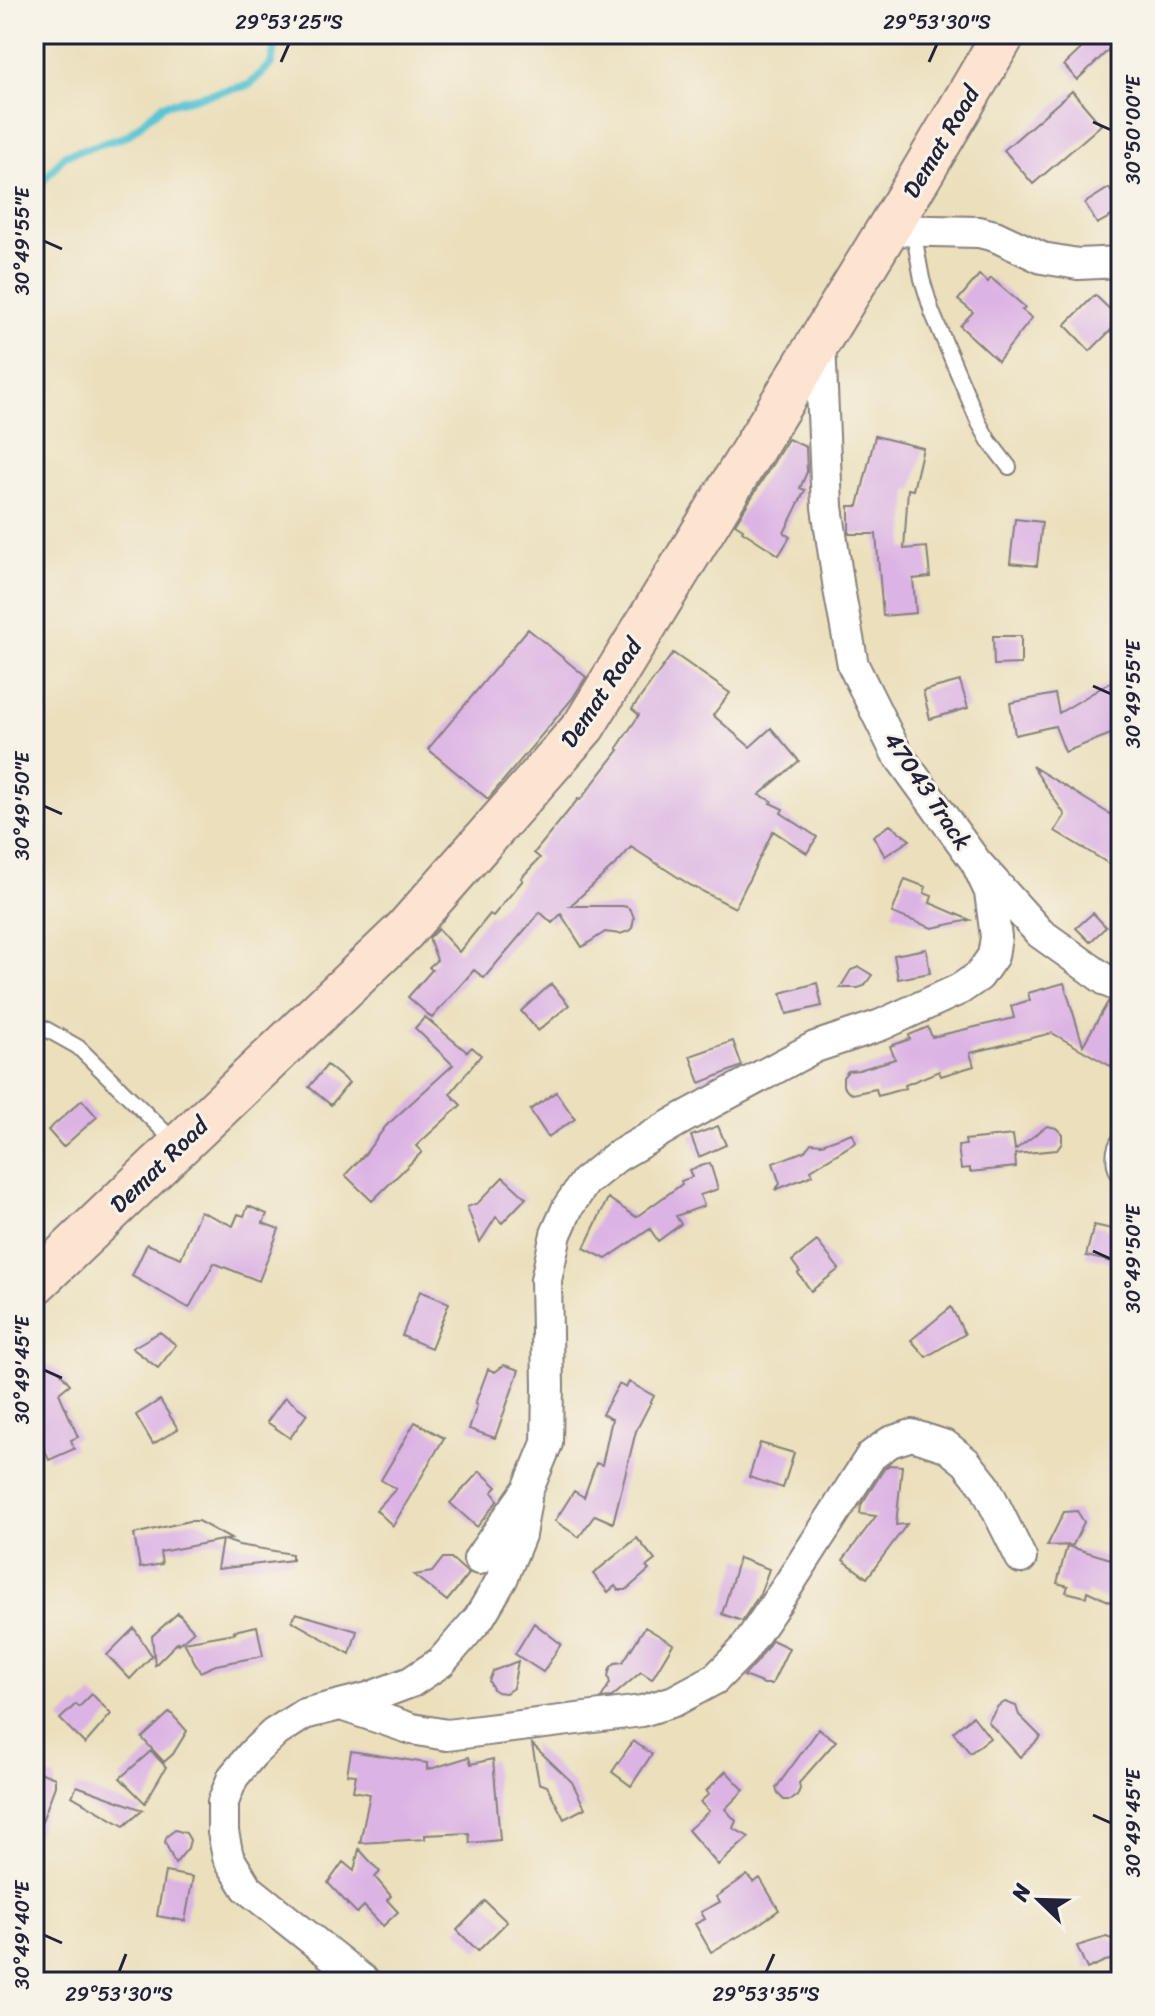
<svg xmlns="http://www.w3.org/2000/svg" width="1155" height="2016" font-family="Sriracha,sans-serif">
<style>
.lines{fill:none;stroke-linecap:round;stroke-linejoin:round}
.stream{stroke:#57c3d1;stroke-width:8}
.building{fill:#dbb3e4}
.lane-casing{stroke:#86807c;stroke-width:18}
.street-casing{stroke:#86807c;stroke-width:34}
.secondary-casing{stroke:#86807c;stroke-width:46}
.lane{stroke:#fff;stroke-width:14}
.street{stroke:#fff;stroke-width:30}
.secondary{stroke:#fde4d0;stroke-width:42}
.ticks{fill:none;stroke:#22223b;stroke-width:3}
.labels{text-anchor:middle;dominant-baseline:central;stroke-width:6;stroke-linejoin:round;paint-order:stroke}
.street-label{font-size:24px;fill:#22223b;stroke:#f7f3e8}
.neatline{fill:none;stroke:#22223b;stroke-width:3}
.ticks-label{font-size:20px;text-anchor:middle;fill:#22223b}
</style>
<rect width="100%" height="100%" fill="#f7f3e8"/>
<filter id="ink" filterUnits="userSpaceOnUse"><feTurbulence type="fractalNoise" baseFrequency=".0125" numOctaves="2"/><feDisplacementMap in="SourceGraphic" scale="16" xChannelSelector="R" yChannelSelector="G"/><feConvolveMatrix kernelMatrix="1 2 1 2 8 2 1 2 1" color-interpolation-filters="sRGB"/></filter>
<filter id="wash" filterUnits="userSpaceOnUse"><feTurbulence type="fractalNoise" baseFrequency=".006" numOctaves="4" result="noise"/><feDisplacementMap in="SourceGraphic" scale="32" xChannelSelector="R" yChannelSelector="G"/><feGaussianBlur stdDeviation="1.8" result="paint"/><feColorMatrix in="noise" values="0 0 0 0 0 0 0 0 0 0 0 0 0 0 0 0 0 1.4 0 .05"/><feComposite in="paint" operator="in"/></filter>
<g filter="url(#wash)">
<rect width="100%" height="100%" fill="#ebdfbc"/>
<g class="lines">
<path class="stream" d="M34,186L44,180L65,155L127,136L163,105L249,85L271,64L277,34"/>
</g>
<g id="blocks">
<path class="building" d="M1097,34H1121V38L1077,80L1064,65Z
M1072,91L1101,125L1033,184L1004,150Z
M1109,188L1121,207V211L1097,224L1085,203Z
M979,275L988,282L991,278L1025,307L1022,310L1032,318L998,361L960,326L973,312L958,300Z
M1095,295L1121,320L1090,351L1065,325Z
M875,436L923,448L913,490L908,489L904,549L927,547L930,577L913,579L916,613L883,616L876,534H849V506H858Z
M788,439L806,447L807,472L800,488L805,490L784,533L790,537L779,555L742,531L743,529L735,524Z
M1015,519L1042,522L1037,566L1010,563Z
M528,629L586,677L572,699L488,799L428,749Z
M993,636H1021V664L994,665Z
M673,653L730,693L713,715L750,747L771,728L799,761L759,795L772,801L770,803L783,809L781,813L817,837L807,853L773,831L735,908L690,885L631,847L620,860L570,906H622L627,907L631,910L634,918L632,928L629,931L620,934L605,932L582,947L561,914L552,923L540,912L484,978L474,970L432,1018L408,997L432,970L429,967L437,960L429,938L438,929L459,952L490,914L493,916L523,880L521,878L540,858L534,853L578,799L580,800L619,750L617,748L639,715L632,709Z
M1121,676V730L1065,752L1055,726L1015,735L1010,703L1055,694L1059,713Z
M960,681L968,708L930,719L923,691Z
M1032,766L1121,821V871L1055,831L1065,815Z
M890,825L910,840L885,856L873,836Z
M905,879L926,887L924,893L932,896L930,903L970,920L932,928L892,913Z
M1093,913L1106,927L1090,942L1076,928Z
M926,949L930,973L898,979L894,955Z
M859,967L872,975L864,986L858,988H840L851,970Z
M817,983L822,1006L787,1014L781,993Z
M1064,983L1083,1045L1108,1002L1121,1006V1065L1115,1062L1112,1067L1052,1033L970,1053L974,1066L941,1076L939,1071L905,1085L906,1088L878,1096L876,1089L852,1094L848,1092L843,1086V1077L848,1071L859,1070L895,1059L890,1046L910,1039L909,1035L928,1027L932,1037L1014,1018L1011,1006L1030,1000L1028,993Z
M551,984L569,1005L538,1031L521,1011Z
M425,1017L467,1052L472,1047L481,1055L450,1094L461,1105L416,1146L422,1152L372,1201L345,1175L365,1154L386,1126L453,1065L415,1028Z
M733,1041L742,1066L700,1083L690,1056Z
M327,1065L349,1083L331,1105L309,1087Z
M556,1092L575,1119L548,1137L530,1110Z
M82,1100L97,1117L63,1147L48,1130Z
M718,1126L726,1145L699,1157L691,1136Z
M1047,1126L1056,1128L1062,1134V1143L1057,1150L1015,1154L1016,1167L970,1172V1168L961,1169L958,1146L966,1145L965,1140L1013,1135L1015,1150Z
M852,1133L856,1142L811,1170L813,1175L775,1190L780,1184L773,1163L805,1151L811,1143L822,1144Z
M710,1163L718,1189L700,1195L704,1206L676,1216L681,1224L658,1241L650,1229L606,1259L584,1248L608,1198L636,1217L682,1184L681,1181L692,1177L689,1170Z
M503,1177L526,1198L502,1223L496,1217L480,1242L467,1207L478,1203Z
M248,1206L267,1214L263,1223L279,1229L259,1281L214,1263L189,1308L132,1276L147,1244L181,1258L200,1211L233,1226L238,1214L244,1216Z
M1094,1225L1121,1231V1264L1086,1256Z
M817,1241L839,1269L811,1291L798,1273L800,1272L792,1261Z
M420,1291L449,1303L431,1348L402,1336Z
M951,1307L965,1334L926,1357L911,1340Z
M160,1332L176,1345L158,1368L132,1348Z
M34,1357L60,1372L70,1384L59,1393L78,1437L71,1440L74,1449L49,1460L34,1425Z
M504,1365L519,1370L495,1438L469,1429L477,1405L475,1404L488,1369L495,1372Z
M629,1382L654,1396L636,1431L613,1523L595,1515L579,1537L555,1521L574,1491L584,1497L596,1463L602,1465L612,1419L602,1414L619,1384L626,1388Z
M285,1397L307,1414L290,1438L267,1422Z
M160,1400L178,1429L153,1444L136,1415Z
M415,1422L444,1438L393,1526L376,1510L396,1489L381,1480Z
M760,1443L794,1453L783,1488L749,1477Z
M889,1465L902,1466L896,1525L907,1524L867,1578L843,1560L876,1516L860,1514L861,1505L884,1469Z
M480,1471L497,1487L492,1492L498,1500L477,1527L450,1503Z
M1077,1511L1084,1522L1073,1545L1047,1546L1064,1512Z
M189,1521H198L231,1539L225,1540L239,1545L292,1554V1560L217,1569L222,1540L160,1552L162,1564L140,1568L134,1534Z
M637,1538L655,1560L646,1567L649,1570L626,1590H618L615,1586L608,1592L593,1574Z
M1067,1546L1121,1562V1607L1087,1591L1086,1597L1066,1592L1068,1586L1057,1583Z
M443,1558H451L469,1574L447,1601L414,1575L432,1572Z
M739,1558L769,1569L760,1594L742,1621L722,1614Z
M178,1613L194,1631L179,1644L178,1642L155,1665L152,1636Z
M296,1613L357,1631L350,1654L292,1621Z
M534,1623L561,1644L543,1672L515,1654Z
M257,1626L263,1656L216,1665L200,1672L184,1642L235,1633L234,1631Z
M645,1627L673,1644L652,1679L641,1672L612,1697L601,1698L610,1683L608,1676L610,1668L615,1663L623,1662Z
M134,1628L152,1656L130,1679L107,1655Z
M772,1640L789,1648L772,1684H764L744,1676L758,1661Z
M518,1661L513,1688L506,1693L497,1692L493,1689L489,1681L493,1671Z
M92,1694L111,1714L85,1744L60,1719L76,1704L79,1707Z
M1005,1702L1016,1706L1019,1715L1041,1737L1020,1757L988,1722L998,1706Z
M170,1712L187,1731L173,1754L164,1762L142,1738Z
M973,1716L990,1738L970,1753L953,1732Z
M819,1729L836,1741L799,1783L800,1789L797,1796L791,1800H784L778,1794L776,1788Z
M633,1741L652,1754L631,1786L612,1772Z
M532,1744L572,1782L585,1808L564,1819L547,1786L539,1783Z
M151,1751L166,1767L145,1803L120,1778Z
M351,1751L427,1763V1770L469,1757L471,1764L493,1759L500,1840L470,1843L469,1833L425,1835V1839L360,1843L370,1794L353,1791L356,1775L347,1774Z
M34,1770L55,1778V1786L36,1837L34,1836Z
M726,1771L744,1790L725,1809L736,1821L733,1828L749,1837L718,1865L688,1830L709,1811L700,1802L709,1794L706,1791Z
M77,1786L143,1810L124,1826L72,1796Z
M175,1830L186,1833L190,1840L188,1848L175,1864L165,1842L167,1836Z
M359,1849L380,1872L375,1877L391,1896L387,1900L398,1912L383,1926L364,1906L357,1913L348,1904L347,1906V1903L328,1883L343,1862L354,1871Z
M165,1872L193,1877L185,1921L157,1916Z
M747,1875L753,1882L760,1878L779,1910L755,1927L711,1952L695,1924L705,1919L701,1912L720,1902L716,1897Z
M485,1901L507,1922L478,1951L457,1930Z
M1106,1937L1121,1942V1958L1105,1961L1087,1969L1077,1946Z"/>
</g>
</g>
<g filter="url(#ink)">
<use href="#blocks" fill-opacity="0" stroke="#86807c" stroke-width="2"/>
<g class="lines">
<g class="lane-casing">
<path id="lane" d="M913,230L922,279L932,312L979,423L989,441L1009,467
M34,1026L44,1028L78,1047L176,1143
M1121,1138C1112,1149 1112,1166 1121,1178"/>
</g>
<g class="street-casing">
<path id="street" d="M887,230L979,232L995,236L1042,258L1078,264L1121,262
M820,342L827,507L839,589L853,665L896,752L976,862L1040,933L1107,981L1121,988
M479,1559L528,1489L547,1443L548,1386L546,1280L556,1234L568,1207L585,1182L616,1157L683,1118L815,1047L881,1025L960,989L979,976L993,956L996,937L990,892L976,862
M341,1705L412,1729L447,1735L642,1711L674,1701L715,1679L743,1651L787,1587L871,1456L890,1442L912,1435L946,1446L966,1462L985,1486L1021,1558
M365,1982L247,1888L228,1857L223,1832V1802L233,1777L253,1753L273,1734L304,1714L368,1698L411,1682L441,1662L479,1618L502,1579L520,1535L526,1499"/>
</g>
<g class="secondary-casing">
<path id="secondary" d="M34,1284L404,931L584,726L919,178L1004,34"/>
</g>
<use href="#lane" class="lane"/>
<use href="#street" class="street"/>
<use href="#secondary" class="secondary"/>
</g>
</g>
<path class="ticks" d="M281,62L289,44M929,62L937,44M1093,122L1111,130M44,241L62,249M1093,686L1111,694M44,806L62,814M1093,1251L1111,1259M44,1370L62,1378M1093,1815L1111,1823M44,1935L62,1943M119,1972L126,1954M766,1972L774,1954"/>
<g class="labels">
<g class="street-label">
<text transform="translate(941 142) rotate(-59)">Demat Road</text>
<text transform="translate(601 693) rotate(-56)">Demat Road</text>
<text transform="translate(928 791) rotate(56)">47043 Track</text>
<text transform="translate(159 1165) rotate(-44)">Demat Road</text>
</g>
</g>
<rect width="1155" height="2016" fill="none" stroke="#f7f3e8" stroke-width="88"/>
<g transform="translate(1039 1900) rotate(293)" stroke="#f7f3e8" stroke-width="6" paint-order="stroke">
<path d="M0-6L14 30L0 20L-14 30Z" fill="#22223b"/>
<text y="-12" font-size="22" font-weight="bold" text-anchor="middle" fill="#22223b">N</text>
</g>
<rect x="44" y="44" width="1067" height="1928" class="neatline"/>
<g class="ticks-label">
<text x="289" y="29">29°53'25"S</text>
<text x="937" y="29">29°53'30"S</text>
<text transform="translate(1133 130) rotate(-90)" y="7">30°50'00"E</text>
<text transform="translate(22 241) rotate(-90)" y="7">30°49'55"E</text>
<text transform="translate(1133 694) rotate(-90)" y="7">30°49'55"E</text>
<text transform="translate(22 806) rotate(-90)" y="7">30°49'50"E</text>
<text transform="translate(1133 1259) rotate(-90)" y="7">30°49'50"E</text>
<text transform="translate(22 1370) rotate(-90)" y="7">30°49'45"E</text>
<text transform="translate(1133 1823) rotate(-90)" y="7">30°49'45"E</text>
<text transform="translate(22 1935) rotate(-90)" y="7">30°49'40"E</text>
<text x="119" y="2001">29°53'30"S</text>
<text x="766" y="2001">29°53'35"S</text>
</g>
</svg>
